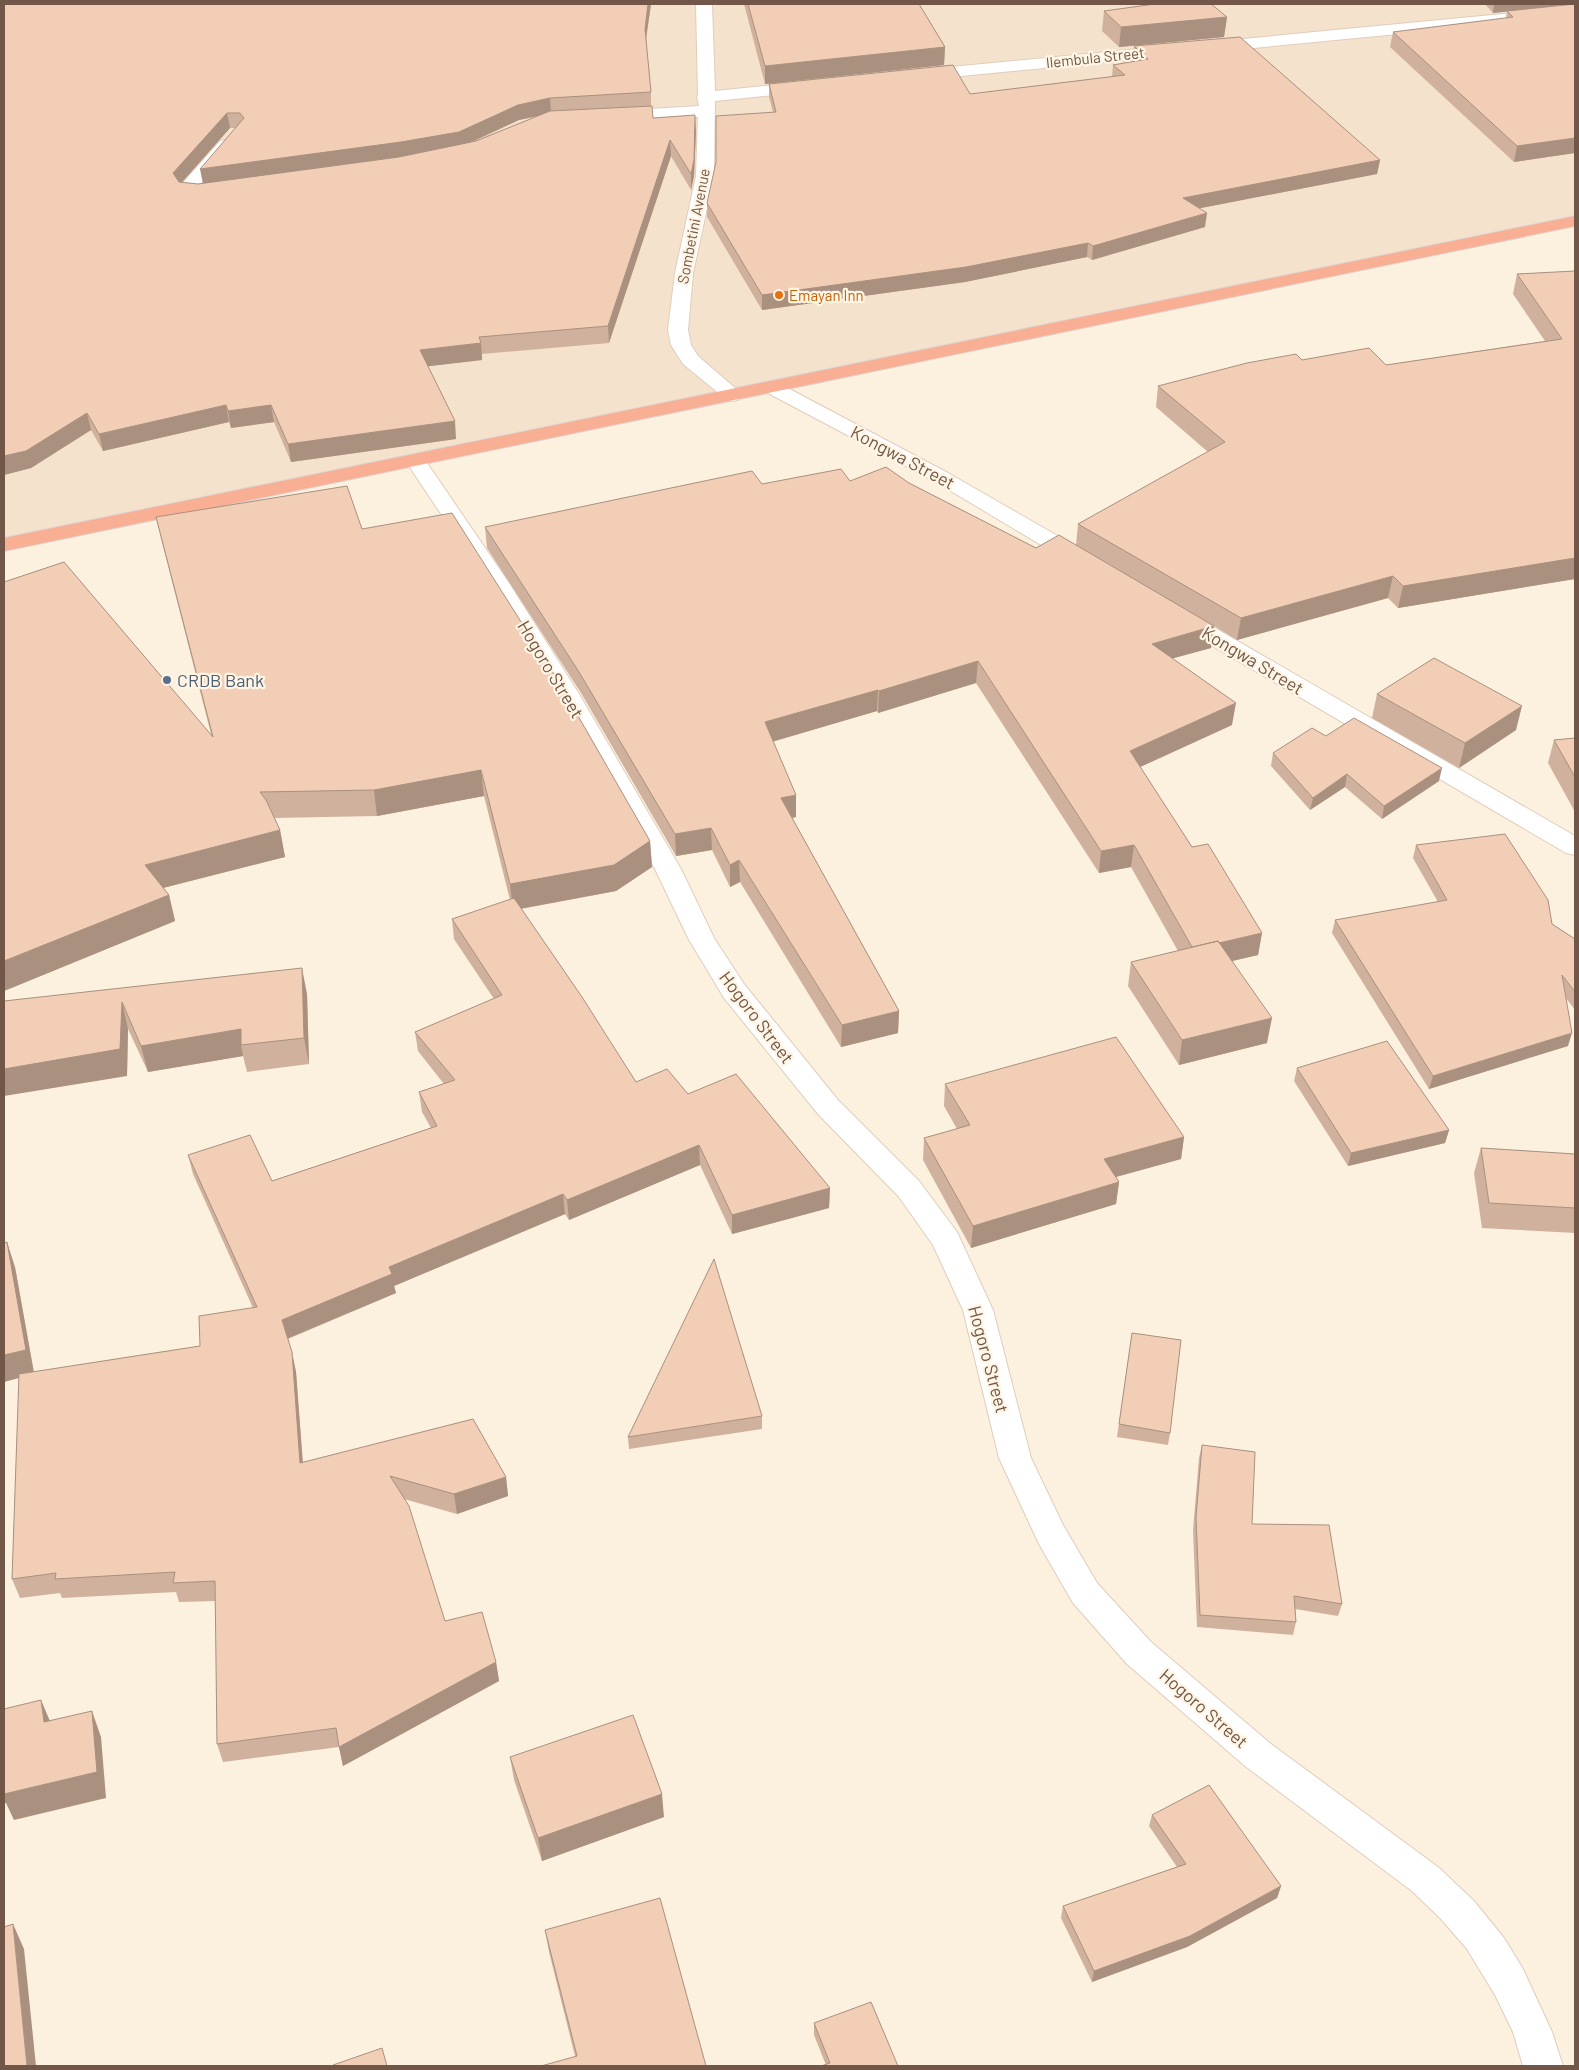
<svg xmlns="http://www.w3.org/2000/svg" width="1579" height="2070" font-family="Barlow,sans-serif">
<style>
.residential{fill:#f4e2cd}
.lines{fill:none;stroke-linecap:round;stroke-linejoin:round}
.minor-casing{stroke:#e0cdbb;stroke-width:2}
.highway-casing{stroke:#ddd6d3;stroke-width:2}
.minor{fill:#fff;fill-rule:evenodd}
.highway{fill:#f8af94;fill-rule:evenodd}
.wall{fill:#d0b19d;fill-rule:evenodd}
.shaded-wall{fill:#a9907f}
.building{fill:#f2ceb6;stroke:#a9907f}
.food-dot{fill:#e8710a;stroke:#fff5e5;stroke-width:2}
.service-dot{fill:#5c6f8a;stroke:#fff5e5;stroke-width:2}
.labels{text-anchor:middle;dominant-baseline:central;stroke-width:4.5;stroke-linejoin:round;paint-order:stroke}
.far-street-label{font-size:15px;fill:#725647;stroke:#fff5e5}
.far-food-label{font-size:15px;fill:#c56008;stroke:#fff5e5;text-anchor:start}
.street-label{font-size:18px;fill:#725647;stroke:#fff5e5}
.service-label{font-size:18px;fill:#4e5e75;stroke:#fff5e5;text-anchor:start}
</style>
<rect width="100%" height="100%" fill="#fcf1de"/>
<path class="residential" d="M4,4H1575V224L746,399L4,548Z"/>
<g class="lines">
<g class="minor-casing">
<path id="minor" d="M696,4H712L715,91L805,82L811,83L813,87L811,91L805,92L715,101L714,176L693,273L688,330L691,345L698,356L743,395L740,399L733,401L726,399L683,364L671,345L668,330L675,273L696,176L698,117L616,121L610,120L608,116L610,112L616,111L699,106L697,97L698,95Z
M1575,7V17L920,80L914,78L912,75L914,72L920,70Z
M226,140L232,141L235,145L198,187L213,186L219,187L222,191L219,195C207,198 186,202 177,190L180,186L220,141Z
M773,382L780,384L948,473L1089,554L1092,559L1089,564L1081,566L1073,564L934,481L766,392L763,388L766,384Z
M415,454L422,456L425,460L509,583L579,694L681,869L714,938L744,984L838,1100L919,1181L957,1232L993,1310L1031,1458L1063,1525L1097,1583L1151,1642L1271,1744L1438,1867L1474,1901L1504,1938L1523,1969L1552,2032L1563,2066H1523L1513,2032L1495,1995L1467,1949L1441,1919L1412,1891L1245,1766L1127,1664L1073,1603L1039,1544L999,1458L963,1310L933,1245L899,1197L818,1114L724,998L688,938L655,869L555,694L487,583L405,460L408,456Z
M1181,611L1189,613L1575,836V855L1566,853L1173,623L1170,618L1173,613Z"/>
</g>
<g class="highway-casing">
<path id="highway" d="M1575,216V226L4,551V538Z"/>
</g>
<use href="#minor" class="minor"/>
<use href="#highway" class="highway"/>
</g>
<path class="wall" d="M4,4H651L646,41L651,92V106L653,118L696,131L694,176L691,190L671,156L609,343L482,354V360L428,366L456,439L291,462L274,422L231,428L229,422L103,451L91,430L31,468L4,475ZM539,116L476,141L473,142L519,120ZM230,128H236L203,183L198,184L182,182Z
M744,4H919L945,47L944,65L765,84Z
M1485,4H1575V153L1514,162L1390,47L1393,32L1506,18L1507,11L1493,13Z
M1104,11L1227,17L1224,37L1119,47L1102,31Z
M1134,46L1380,160L1377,174L1199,208L1205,227L1092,260L1087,257L965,282L762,310L707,217V203L773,112L769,97V84L970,94L1112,77L1113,65L1134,61L1133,60Z
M1575,271V579L1398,608L1388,598L1237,640L1214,626L1211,648L1172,658L1232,725L1140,767L1192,847L1262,933L1258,955L1231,961L1267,1043L1179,1065L1128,986L1131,962L1178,951L1131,867L1099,873L976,683L878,713L877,711L773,741L796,817L792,818L899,1011L898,1033L841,1047L740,882L730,887L712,850L676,856L581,693L487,548L485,527L762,484L850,481L909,483L1036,548L1076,545L1078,524L1208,452L1156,407L1158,386L1302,360L1386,365L1545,341L1513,294L1517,274Z
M156,517L362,529L650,841L652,867L616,891L521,909L636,1082L688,1094L830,1188L829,1208L732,1234L700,1165L569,1220L565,1214L394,1286L396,1293L288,1339L296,1372L303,1462L506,1477L508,1496L457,1514L404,1499L445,1621L496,1662L499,1681L343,1766L339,1747L223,1762L217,1744L216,1601L179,1602L176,1592L62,1598L60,1593L20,1598L12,1579L19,1378L15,1267L34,1372L200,1346L253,1308L193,1174L188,1155L272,1181L431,1128L422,1112L419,1092L444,1084L418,1051L415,1032L494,999L454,939L452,919L510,900L484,796L377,816L274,818L280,830L285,857L163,888L169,895L175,921L4,991L211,734L162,542Z
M1377,694L1516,730L1459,768L1372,718Z
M1326,736L1439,781L1382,819L1345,787L1310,810L1271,766L1273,753Z
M1575,738V812L1548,763L1554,740Z
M1416,845L1552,924L1575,939V1010L1566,998L1568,1046L1429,1089L1332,933L1335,920L1438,902L1413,858Z
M307,994L309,1064L247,1072L243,1056L148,1072L128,1029L127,1076L4,1001Z
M1297,1068L1449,1130L1445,1143L1348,1166L1294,1081Z
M945,1084L1184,1137L1181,1159L1116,1177L1119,1182L1116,1204L971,1248L923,1160L924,1138L957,1129L944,1106Z
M1481,1148L1575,1154V1233L1482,1228L1474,1173Z
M1132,1333L1170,1433L1168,1445L1117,1437Z
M762,1416V1429L629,1449L628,1437Z
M1202,1445L1252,1524L1342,1604L1338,1616L1295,1609L1296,1622L1293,1635L1197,1627L1193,1530L1199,1458Z
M510,1757L664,1817L542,1861L514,1780Z
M1152,1815L1281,1886L1277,1898L1187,1947L1092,1982L1061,1918L1063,1906L1177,1867L1149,1826Z
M545,1930L706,2066L575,2056L549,1952Z
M814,2023L898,2066L826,2065L814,2035Z"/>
<path class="shaded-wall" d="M648,4H651L645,44V29Z
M1494,4H1575V5L1493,13Z
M1227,17L1224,37L1119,47L1121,27Z
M945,47L944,65L765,84V66Z
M550,98L551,113L519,120L460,147L403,158L203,184L200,169L518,105Z
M227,113L230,128L176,189L173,173Z
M695,115L696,131L694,176L691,190V174Z
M1575,138V153L1514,162L1517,146Z
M670,140L671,156L609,343L608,326Z
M1380,160L1377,174L1181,212L1183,198Z
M1207,213L1205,227L1092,260L1093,246Z
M1088,243L1087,257L965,282L762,310V295Z
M481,343L482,360L422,367L420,350Z
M226,405L229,422L103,451L99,434Z
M271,405L274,422L231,428L228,411Z
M87,413L91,430L31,468L4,475V456Z
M455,421L456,439L291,462L288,444Z
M1575,558V579L1398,608L1403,586Z
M1393,576L1388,598L1237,640L1241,618Z
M1214,626L1211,648L1149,665L1152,644Z
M978,661L976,683L878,713L879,691Z
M878,690L877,711L765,744V722Z
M1236,703L1232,725L1127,773L1130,751Z
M1522,706L1516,730L1459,768L1465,743Z
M1442,768L1439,781L1382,819L1384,806Z
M481,770L484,796L377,816L374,790Z
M1347,774L1345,787L1310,810L1313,798Z
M796,795V817L781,820V798Z
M711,828L712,850L676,856L675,834Z
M280,830L285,857L151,891L145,865Z
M650,841L652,867L616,891L513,910L510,884Z
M1134,845L1131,867L1099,873L1101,851Z
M739,860L740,882L730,887V865Z
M169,895L175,921L4,991V961Z
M1262,933L1258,955L1190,971L1193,949Z
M302,968L307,994L309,1064L304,1038Z
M122,1002L128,1029L127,1076L4,1096V1069Z
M899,1011L898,1033L841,1047L842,1025Z
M1272,1018L1267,1043L1179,1065L1182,1040Z
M241,1029V1045L243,1056L148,1072L141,1046Z
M1572,1033L1568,1046L1429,1089L1433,1076Z
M1449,1130L1445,1143L1348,1166L1351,1153Z
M1184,1137L1181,1159L1101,1181L1104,1159Z
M699,1145L700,1165L569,1220L567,1200Z
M1119,1182L1116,1204L971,1248L973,1226Z
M830,1188L829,1208L732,1234V1215Z
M563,1194L565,1214L394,1286L396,1293L286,1339L282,1320L389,1267Z
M7,1242L15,1267L34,1374L4,1382Z
M292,1352L296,1372L304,1482L300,1463Z
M506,1477L508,1496L457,1514L454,1494Z
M496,1662L499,1681L343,1766L339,1747Z
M41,1700L52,1726L44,1722Z
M92,1711L101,1737L106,1798L14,1820L6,1803H4V1781Z
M662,1794L664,1817L542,1861L538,1838Z
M1281,1886L1277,1898L1187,1947L1092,1982L1094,1971Z
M13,1924L24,1949L36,2066H27Z"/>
<path class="building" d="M4,4H648L645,29L651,92L550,98L518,105L459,132L401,142L200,169L244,118L240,113H227L173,173L179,182L198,184L399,157L476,141L550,111L652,106L653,118L695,115L694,160L691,174L670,140L608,326L479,337L481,343L420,350L455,421L288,444L271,405L228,411L226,405L99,434L87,413L26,451L4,456Z
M748,4H919L945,47L765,66Z
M1155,4H1211L1227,17L1121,27L1104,11Z
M1575,4V138L1517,146L1393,32L1513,17L1507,11Z
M1240,37L1380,160L1183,198L1207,213L1093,246L1088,243L966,267L762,295L707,203L716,162V116L776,112L769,84L953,65L970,94L1125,75L1113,65L1148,59L1134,46Z
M1575,271V535H1574L1575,536V558L1403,586L1393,576L1241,618L1078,524L1225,442L1158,386L1247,363L1296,354L1302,360L1369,348L1386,365L1562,339L1517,274Z
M886,467L909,483L1036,548L1059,535L1214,626L1152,644L1236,703L1130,751L1192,847L1208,844L1262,933L1219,943L1218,941L1192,947L1134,845L1101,851L978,661L879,691L878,690L765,722L796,795L781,798L899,1011L842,1025L739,860L730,865L711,828L675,834L579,672L485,527L752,471L762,484L841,469L850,481Z
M347,486L362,529L452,513L551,669L650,841L614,865L510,884L481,770L374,790L260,792L266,800L280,830L145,865L169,895L4,961V582L64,562L213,737L156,517Z
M1434,658L1522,706L1465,743L1377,694Z
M1354,718L1442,768L1384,806L1347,774L1313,798L1273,753L1312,728L1326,736Z
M1575,738V777L1554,740Z
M1505,834L1548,900L1552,924L1575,939V992L1562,975L1572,1033L1433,1076L1335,920L1447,900L1416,845Z
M514,898L582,997L636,1082L667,1069L688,1094L736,1074L830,1188L732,1215L699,1145L567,1200L563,1194L389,1267L392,1274L282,1320L292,1352L300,1463L473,1419L506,1477L454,1494L390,1476L409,1506L445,1621L482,1612L496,1662L339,1747L336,1728L217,1744L215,1581L173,1583L175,1572L55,1579L56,1573L12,1579L19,1374L200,1346L199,1316L257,1307L188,1155L250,1135L272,1181L437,1126L419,1092L455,1080L415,1032L502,995L452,919Z
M1218,941L1272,1018L1182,1040L1131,962Z
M302,968L304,1038L241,1045V1029L141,1046L122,1002L120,1049L4,1069V1001Z
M1116,1037L1184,1137L1104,1159L1119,1182L973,1226L924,1138L970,1125L945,1084Z
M1387,1041L1449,1130L1351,1153L1297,1068Z
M1481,1148L1575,1154V1208L1489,1203Z
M7,1242L26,1350L4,1355V1243Z
M714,1259L762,1416L628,1437Z
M1132,1333L1181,1340L1170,1433L1119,1424Z
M1202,1445L1255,1452L1252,1524L1329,1525L1342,1604L1294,1596L1296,1622L1200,1615L1196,1517Z
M41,1700L44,1722L92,1711L97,1772L4,1794V1709Z
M633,1715L662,1794L538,1838L510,1757Z
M1209,1785L1281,1886L1190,1936L1094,1971L1063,1906L1186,1864L1152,1815Z
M660,1898L706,2066H541L577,2056L545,1930Z
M13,1924L27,2066H4V1927Z
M871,2002L898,2066H821L830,2063L814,2023Z
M382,2048L387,2066H333V2065Z"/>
<circle class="food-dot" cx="779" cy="295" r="5"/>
<circle class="service-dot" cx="167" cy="680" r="5"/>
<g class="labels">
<g class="far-street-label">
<text transform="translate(1095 57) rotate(-6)">Ilembula Street</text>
<text transform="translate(693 226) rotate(-79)">Sombetini Avenue</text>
</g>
<g class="far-food-label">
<text x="789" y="295">Emayan Inn</text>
</g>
<g class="street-label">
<text transform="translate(903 457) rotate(28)">Kongwa Street</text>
<text transform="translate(1253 660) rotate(31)">Kongwa Street</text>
<text transform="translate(551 669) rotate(59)">Hogoro Street</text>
<text transform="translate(757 1017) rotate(53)">Hogoro Street</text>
<text transform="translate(989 1359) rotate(75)">Hogoro Street</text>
<text transform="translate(1204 1708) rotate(41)">Hogoro Street</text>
</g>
<g class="service-label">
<text x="177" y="680">CRDB Bank</text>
</g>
</g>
<rect width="1579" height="2070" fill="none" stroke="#725647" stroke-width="10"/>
</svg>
